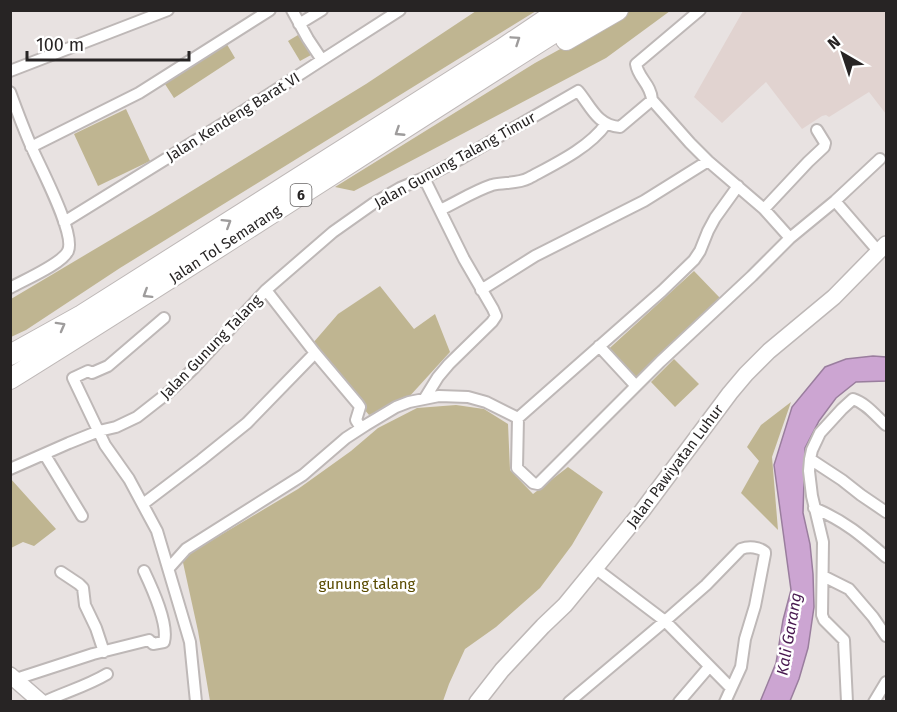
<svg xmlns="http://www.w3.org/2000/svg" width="897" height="712" font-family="'Fira Sans',sans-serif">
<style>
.built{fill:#e1d3d0}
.green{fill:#bfb591}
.water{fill:#cca5d2;stroke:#9a7e9e;stroke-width:1.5}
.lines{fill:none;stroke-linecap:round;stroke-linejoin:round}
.minor-casing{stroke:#beb8b7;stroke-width:14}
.secondary-casing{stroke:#beb8b7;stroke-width:18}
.motorway-casing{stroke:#beb8b7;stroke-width:22}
.minor{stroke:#fff;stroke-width:10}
.secondary{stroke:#fff;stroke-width:15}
.motorway{stroke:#fff;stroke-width:20}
.oneway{stroke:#9e9c9c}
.labels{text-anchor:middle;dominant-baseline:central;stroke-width:5;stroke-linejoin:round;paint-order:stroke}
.shield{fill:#fff;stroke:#686666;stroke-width:1.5}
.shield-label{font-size:14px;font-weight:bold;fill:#272424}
.street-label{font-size:15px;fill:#272424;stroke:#fff}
.park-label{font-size:15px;fill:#5a4b01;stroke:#fff}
.water-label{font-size:16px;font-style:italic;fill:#46174e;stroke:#fff}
</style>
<rect width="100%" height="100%" fill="#e8e2e1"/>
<path class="built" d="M743,11H886V114L869,92L829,117L826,115L822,116L802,129L766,82L722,123L694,97Z"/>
<path class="green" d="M476,11H536L120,268L26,330L11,337V299L154,214L366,84Z
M629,11H670L606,58L354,191L335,187L535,63Z
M298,35L311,55L300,61L288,41Z
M225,41L235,58L174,98L163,81Z
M126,109L150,161L98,186L74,134Z
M694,271L720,298L627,386L601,356Z
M380,286L414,329L435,314L450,352L408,398L369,415L312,346L313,343L338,314Z
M674,359L699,384L675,407L651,382Z
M791,402L772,457L778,530L741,493L759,461L747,447L761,425Z
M456,405L484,409L508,424L510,470L533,494L568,467L603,492L572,545L540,588L496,627L465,649L449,684L443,701H210L198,631L182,558L298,489L351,451L378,428L417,408Z
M10,478L56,529L34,546L23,542L11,548Z"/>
<path class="water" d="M873,356L886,357V381L856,382L836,398L819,421L805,448L803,513L810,544L813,574L814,607L808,648L799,679L790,701L760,702L776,663L783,620L791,590L774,465L792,407L825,367L846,359Z"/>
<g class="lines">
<g class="minor-casing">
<path id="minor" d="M292,10L308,39L322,60
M299,24L322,10
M10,71L168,10
M10,92C17,111 24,130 32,148C40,167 76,234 68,251C62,264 24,280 10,288
M652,100C651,84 638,78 636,64L700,10
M31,147L139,93L270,10
M424,178L464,259L493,309L496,316L492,322L449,364L438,377L425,398
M835,201L879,252
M764,209L808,162L824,147L825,143L817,130
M440,210C457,202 474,191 492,185C504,182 518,184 529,178C555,164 589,148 606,124
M64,222L245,110L322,60L400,10
M266,290L315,353L358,404L360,407L356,420L361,428
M481,290L535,256L644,201L708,161
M164,318L108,366L92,373L88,371L73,378L105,445L129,479L157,531L190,642L196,702
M599,346L636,386
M518,418L662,291L694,260L700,251L708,231L715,218L738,186
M45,455L82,516
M810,459L842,480L861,495L886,512
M10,469L69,443L99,431L116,427L137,417L169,392L193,369L266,290L333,232L374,203L400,188L424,178L462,158L578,91C590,105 597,126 620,127L652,100L690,143L708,161L764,209L790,238
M143,504L201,460L247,423L315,353
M814,508C845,521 862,536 886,557
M169,568L186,549L303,475L346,438L366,425L396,407L409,402L439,396L468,397L486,402L518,418L517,468L533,483L538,484L660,362L752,276L790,238L835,201L880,159
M595,568L665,621L731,688
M61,572L79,584L83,588L85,605L96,628L104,652
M823,576L849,589L873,617L886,636
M16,679L93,654L149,640L153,644L164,642C169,624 152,588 144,571
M44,702C65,692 87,686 107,674
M569,702L665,621L706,585L741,549C749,546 759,547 765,552V554L755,606L745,639L741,667L725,702
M679,702L709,667
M847,702L844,640L824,620L822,615L823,542L812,496L809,471L810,459L812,450L820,433L842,409L853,399C866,403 876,416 886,425
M874,702L886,682"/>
</g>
<g class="secondary-casing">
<path id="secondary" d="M10,675L41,702
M477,702L502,670L543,626L565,605L642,511L730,393L746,374L769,351L834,297L886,244"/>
</g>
<g class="motorway-casing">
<path id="motorway" d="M566,40L618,10
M10,355L82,315L502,49L560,10
M10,379C205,258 396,132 590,10"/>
</g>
<use href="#minor" class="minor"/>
<use href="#secondary" class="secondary"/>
<use href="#motorway" class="motorway"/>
</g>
<defs><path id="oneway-chevron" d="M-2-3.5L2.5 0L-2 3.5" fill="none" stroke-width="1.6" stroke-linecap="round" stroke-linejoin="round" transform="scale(1.5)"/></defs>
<g class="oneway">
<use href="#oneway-chevron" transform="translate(516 40) rotate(-34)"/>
<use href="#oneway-chevron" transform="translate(399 132) rotate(147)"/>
<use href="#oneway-chevron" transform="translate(227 223) rotate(-32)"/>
<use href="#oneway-chevron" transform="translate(147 294) rotate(148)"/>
<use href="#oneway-chevron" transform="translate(61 326) rotate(-29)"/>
</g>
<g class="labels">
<rect class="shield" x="290.5" y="184" width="21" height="22" rx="4.5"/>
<g class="shield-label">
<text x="301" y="195">6</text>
</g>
<g class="street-label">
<text transform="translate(233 117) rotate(-32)">Jalan Kendeng Barat VI</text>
<text transform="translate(455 160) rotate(-29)">Jalan Gunung Talang Timur</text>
<text transform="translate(225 244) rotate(-33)">Jalan Tol Semarang</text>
<text transform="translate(211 347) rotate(-46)">Jalan Gunung Talang</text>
<text transform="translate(675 466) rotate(-53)">Jalan Pawiyatan Luhur</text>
</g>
<g class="park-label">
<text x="367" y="584">gunung talang</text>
</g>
<g class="water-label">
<text transform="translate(789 634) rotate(-80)">Kali Garang</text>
</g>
</g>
<rect width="897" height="712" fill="none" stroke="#272424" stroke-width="24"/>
<g transform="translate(843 54) rotate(321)" stroke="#ffffff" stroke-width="4.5" paint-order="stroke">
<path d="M0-4.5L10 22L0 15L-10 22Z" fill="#272424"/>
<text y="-9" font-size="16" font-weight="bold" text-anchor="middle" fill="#272424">N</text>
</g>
<path d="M27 51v9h162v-9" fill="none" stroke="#272424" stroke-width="3"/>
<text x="36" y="51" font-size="18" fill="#272424" stroke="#ffffff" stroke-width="4.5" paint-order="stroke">100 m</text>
</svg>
